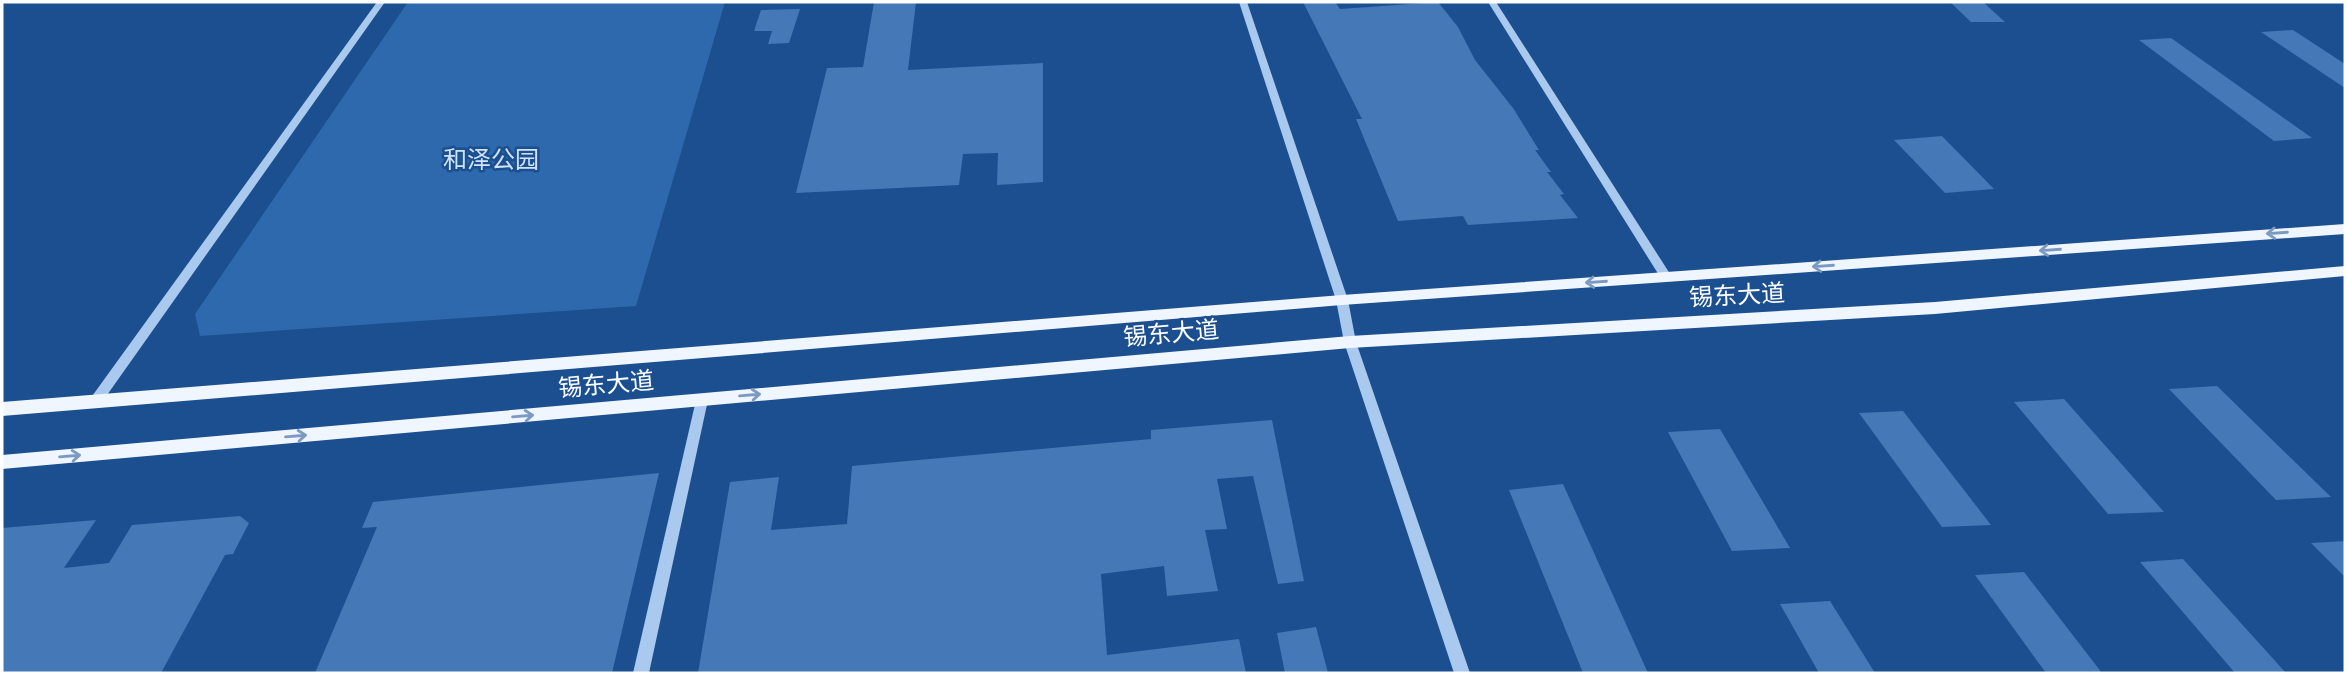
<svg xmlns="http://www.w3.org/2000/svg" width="2347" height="675" font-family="Helvetica,'Noto Sans SC',sans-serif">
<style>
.green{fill:#2e69ad}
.building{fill:#4478b7}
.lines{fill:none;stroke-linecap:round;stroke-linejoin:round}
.minor{fill:#a9c9ee;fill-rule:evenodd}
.major{fill:#f0f6ff;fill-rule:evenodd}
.oneway{stroke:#7b9ac1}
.labels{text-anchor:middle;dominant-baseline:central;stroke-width:5;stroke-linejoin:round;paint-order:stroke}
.park-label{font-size:24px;fill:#cfe3fa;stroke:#1b4f8f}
.street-label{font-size:24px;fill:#fff;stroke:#1b4f8f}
</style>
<rect width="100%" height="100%" fill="#1b4f8f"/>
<path class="green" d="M408,2H725L636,306L200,336L195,314Z"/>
<path class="building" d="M874,2H916L908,70L1043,63V182L997,185L998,153L963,154L959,185L796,193L827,68L863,67Z
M1303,2H1335L1340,9L1438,2L1458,27L1475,60L1513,108L1539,150H1535L1551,172H1547L1564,194L1560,195L1578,218L1468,225L1463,216L1398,221L1356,119H1362Z
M1950,2H1983L2005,22H1971Z
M800,9L789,43L768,44L772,31H754L761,10Z
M2293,30L2345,64V88L2261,32Z
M2171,38L2312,138L2274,141L2139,40Z
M1942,136L1994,189L1945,193L1894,140Z
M2217,386L2331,497L2276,500L2169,389Z
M2064,399L2164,512L2108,514L2014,402Z
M1903,411L1991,525L1942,527L1859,413Z
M1272,420L1304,581L1278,584L1253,476L1217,479L1227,529L1205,530L1218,591L1167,596L1164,566L1101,574L1107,655L1239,639L1246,673H698L730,482L779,477L771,530L847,524L852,466L1151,439V430Z
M1720,429L1790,548L1732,551L1668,432Z
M659,473L612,673H315L377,527L362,528L373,502Z
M1563,484L1648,673H1583L1509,490Z
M240,516L249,523L233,554L225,555L161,673H2V528L96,520L64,568L109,563L132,525Z
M2345,541V577L2311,543Z
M2183,559L2286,673H2235L2140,562Z
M2024,572L2102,673H2046L1975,575Z
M1830,601L1875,673H1819L1780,604Z
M1316,627L1328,673H1285L1277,633Z"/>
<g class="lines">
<path class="minor" d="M377,2H385L100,405H90L89,402L90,399Z
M1239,2H1247L1348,300L1356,342L1470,673H1454L1344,342L1336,300Z
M1488,2H1496L1672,277L1670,280H1662Z
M702,395L707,397L708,400L649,673H633L696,400L697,397Z"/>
<path class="major" d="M2345,224V234L1342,305L2,416V402L1342,295Z
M2345,266V276L1935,314L1350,348L2,469V455L1350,336L1935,302Z"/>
</g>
<defs><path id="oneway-shaft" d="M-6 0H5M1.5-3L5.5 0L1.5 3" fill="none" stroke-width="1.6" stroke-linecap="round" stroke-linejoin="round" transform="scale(1.75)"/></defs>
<g class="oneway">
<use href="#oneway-shaft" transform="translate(2277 233) rotate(176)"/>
<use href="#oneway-shaft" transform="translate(2050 250) rotate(176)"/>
<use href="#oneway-shaft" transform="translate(1823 266) rotate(176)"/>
<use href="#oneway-shaft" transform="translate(1596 282) rotate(176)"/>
<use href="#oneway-shaft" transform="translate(750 395) rotate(-5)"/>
<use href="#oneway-shaft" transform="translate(523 416) rotate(-5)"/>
<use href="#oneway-shaft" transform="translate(296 436) rotate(-5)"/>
<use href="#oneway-shaft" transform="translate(70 456) rotate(-5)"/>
</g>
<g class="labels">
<g class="park-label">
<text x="491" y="159">和泽公园</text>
</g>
<g class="street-label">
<text transform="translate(1737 295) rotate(-3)">锡东大道</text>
<text transform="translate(1171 333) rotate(-5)">锡东大道</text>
<text transform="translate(606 384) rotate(-5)">锡东大道</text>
</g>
</g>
<rect width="2347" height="675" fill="none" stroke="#ffffff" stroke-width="7"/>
</svg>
